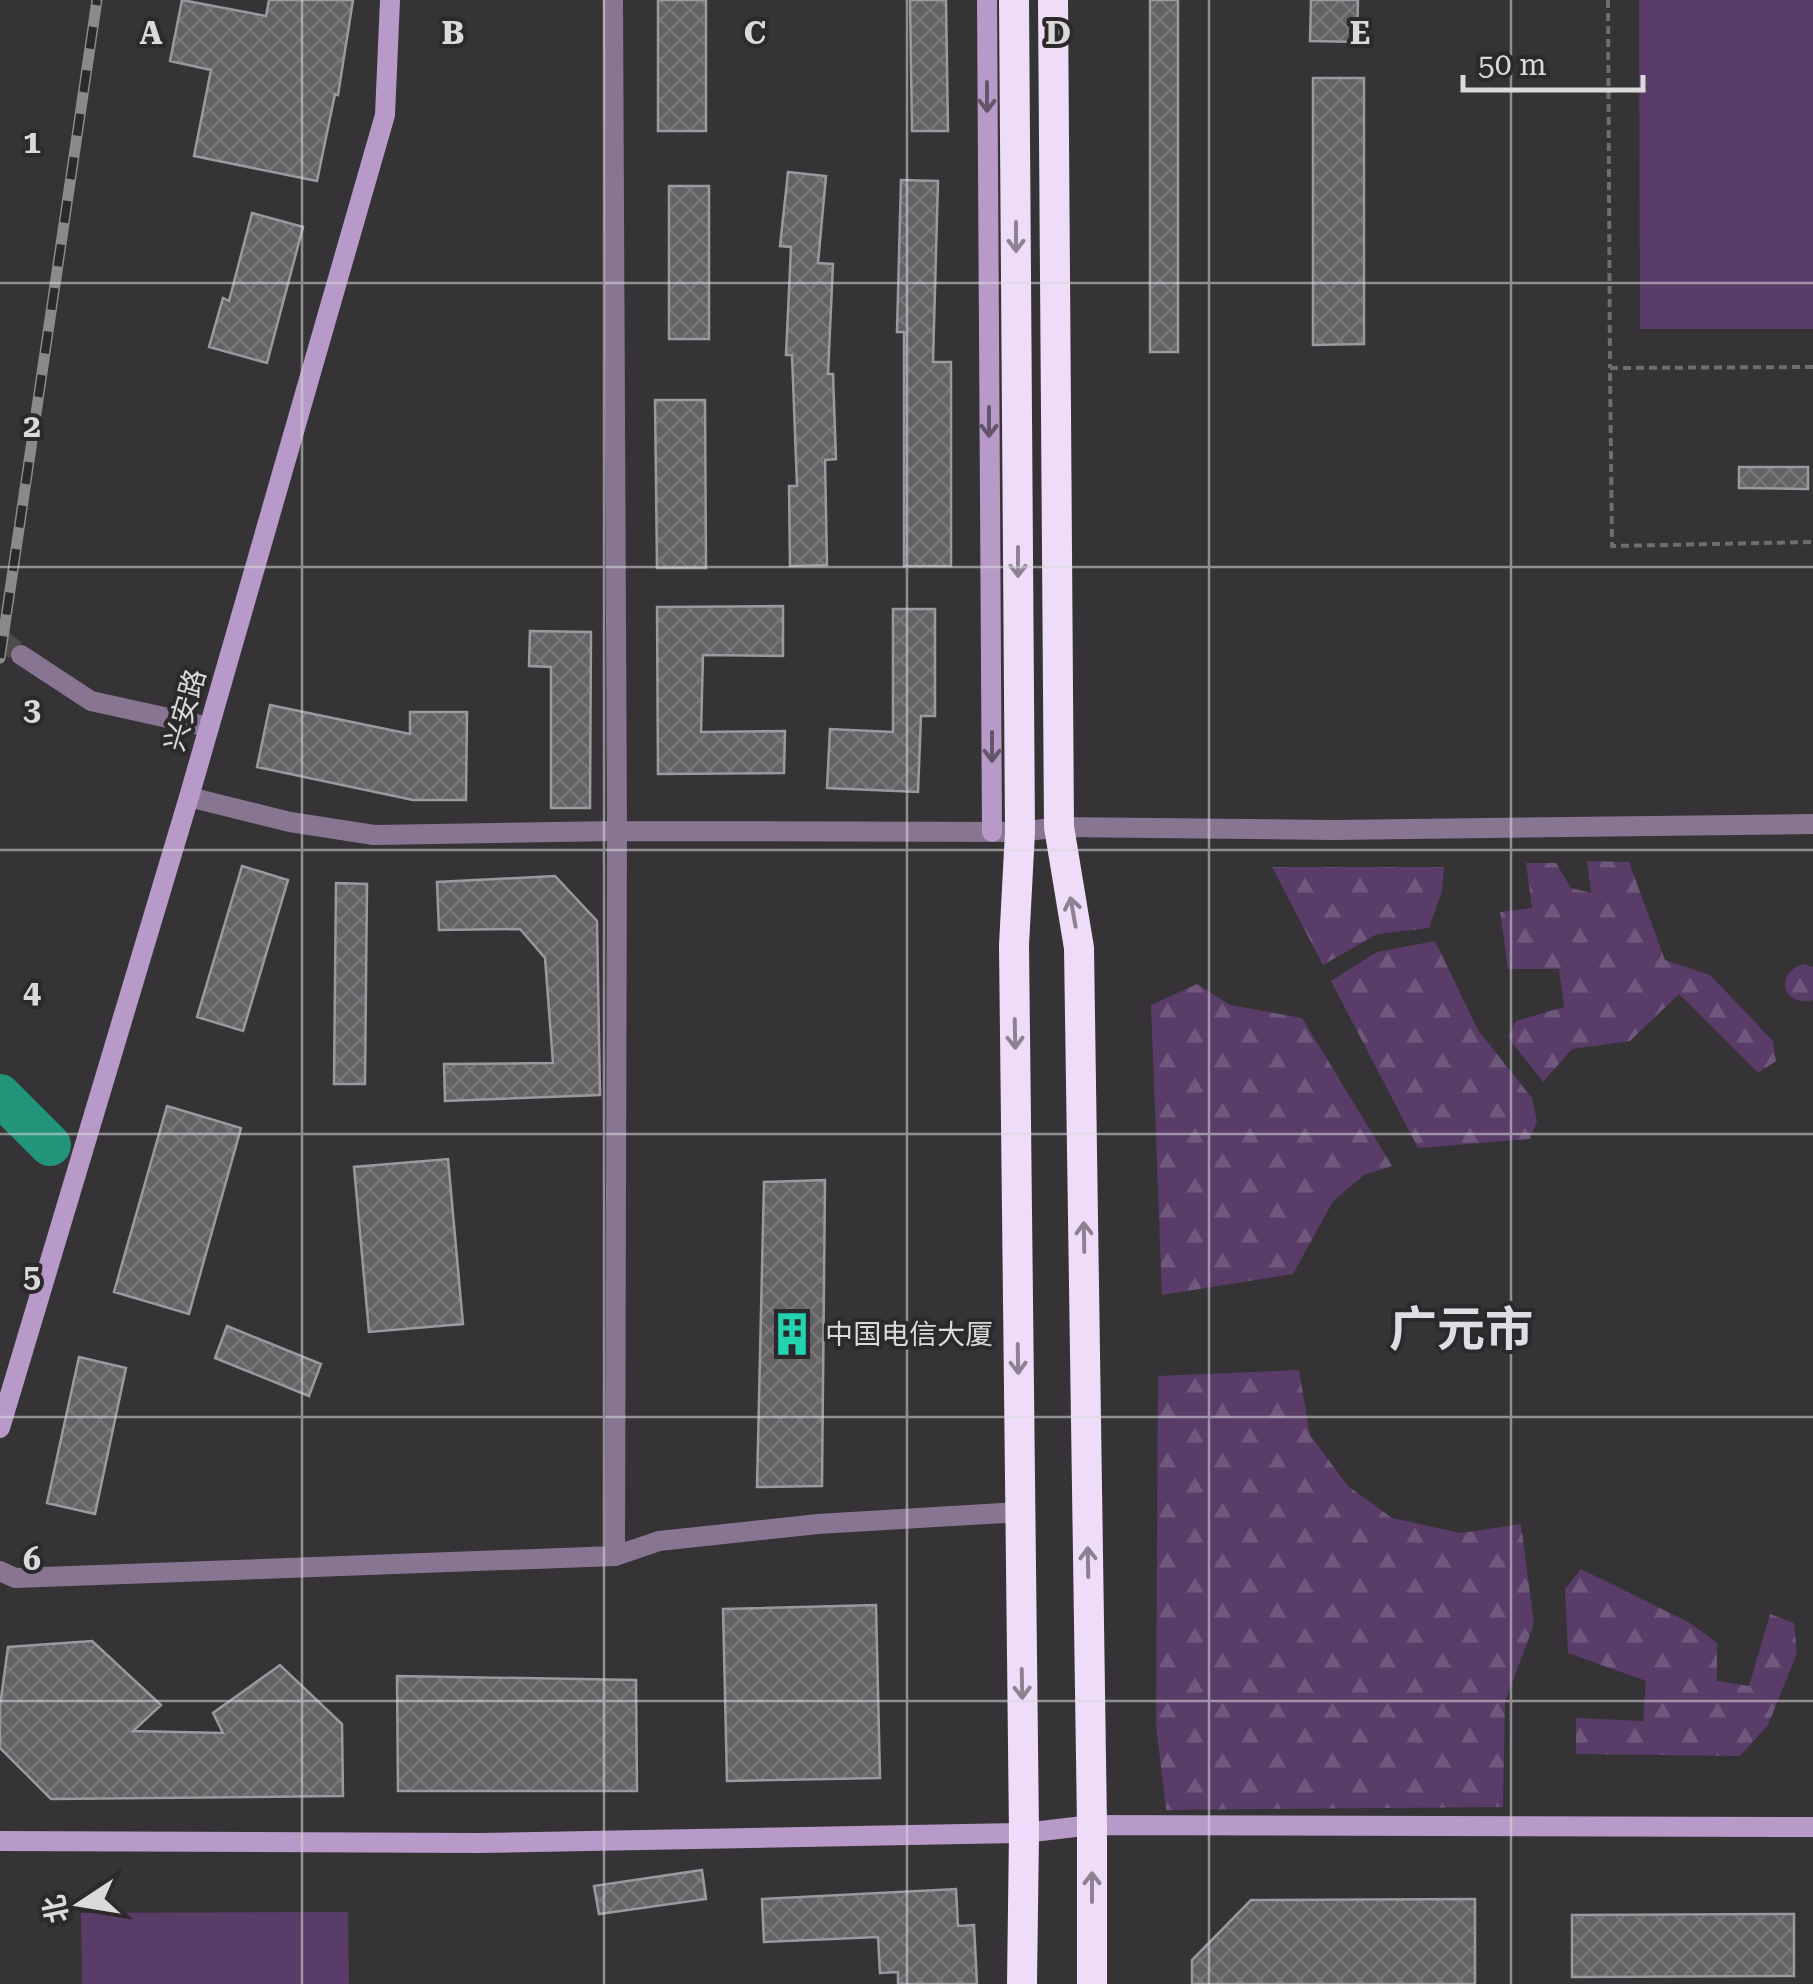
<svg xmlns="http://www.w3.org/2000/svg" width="1813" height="1984" font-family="'Roboto Serif','Noto Sans SC',serif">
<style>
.forest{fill:url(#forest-firs)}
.park{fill:#593c68}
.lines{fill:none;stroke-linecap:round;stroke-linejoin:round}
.river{stroke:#21947a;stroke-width:42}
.building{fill:url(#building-cross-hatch);stroke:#9b999d;stroke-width:2.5}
.street-tunnel{stroke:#4e4c4f;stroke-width:20;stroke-dasharray:20 10;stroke-linecap:butt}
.path{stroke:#6f6d70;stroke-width:4;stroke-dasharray:8 5;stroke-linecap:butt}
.street{stroke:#887592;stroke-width:20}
.secondary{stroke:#b79ac7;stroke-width:20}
.highway{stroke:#eedcf8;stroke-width:30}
.rail-casing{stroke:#8b898c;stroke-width:11}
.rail{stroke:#2b292c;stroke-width:8;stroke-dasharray:22;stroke-linecap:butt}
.oneway{stroke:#63566a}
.oneway2{stroke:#8c8292}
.grid{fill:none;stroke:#dbd9dc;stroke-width:2.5;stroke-opacity:0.55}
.labels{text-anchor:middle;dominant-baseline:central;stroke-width:8;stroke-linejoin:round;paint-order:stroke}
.street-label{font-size:28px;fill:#dbd9dc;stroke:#2b292c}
.poi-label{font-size:28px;fill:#dbd9dc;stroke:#2b292c;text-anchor:start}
.town-label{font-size:48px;font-weight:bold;fill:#e0dde2;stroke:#2b292c}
.grid-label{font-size:32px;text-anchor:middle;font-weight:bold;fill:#dbd9dc;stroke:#2b292c;stroke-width:8;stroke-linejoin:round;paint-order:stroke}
</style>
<defs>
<pattern id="forest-firs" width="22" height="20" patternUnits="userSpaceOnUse" patternTransform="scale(2.5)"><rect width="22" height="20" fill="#593c68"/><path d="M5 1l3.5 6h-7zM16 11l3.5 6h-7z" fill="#70587d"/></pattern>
<pattern id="building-cross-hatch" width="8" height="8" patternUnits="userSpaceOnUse" patternTransform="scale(2.5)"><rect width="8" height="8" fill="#636164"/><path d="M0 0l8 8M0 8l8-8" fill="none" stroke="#79777a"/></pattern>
</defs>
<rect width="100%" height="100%" fill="#353336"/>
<path class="forest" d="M1587,861L1629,862L1665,960L1710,975L1773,1041L1776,1061L1758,1073L1679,994L1630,1041L1572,1049L1543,1082L1508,1037L1516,1021L1564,1007L1559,969H1508L1500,912L1532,908L1526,863H1556L1571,888L1591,893Z
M1272,867H1444L1442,891L1429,928L1377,934L1323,965Z
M1435,941L1478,1030L1532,1098L1537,1121L1530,1139L1418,1148L1331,981L1377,952Z
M1803,964L1813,967V1000C1783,1008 1773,974 1803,964Z
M1197,984L1230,1005L1302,1018L1392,1166L1364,1175L1333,1201L1293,1274L1162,1295L1151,1005Z
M1299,1370L1310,1435L1348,1486L1392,1518L1461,1533L1521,1524L1534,1624L1505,1702L1503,1807L1166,1810L1156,1725L1158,1376Z
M1581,1569L1690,1623L1717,1643V1681L1749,1686L1770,1614L1794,1623L1797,1653L1768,1725L1740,1756L1576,1754V1718L1643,1721L1646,1681L1568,1653L1565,1589Z"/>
<path class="park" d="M1639,0H1813V329H1640Z
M348,1912L349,1984H82L81,1913Z"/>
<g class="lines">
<path class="river" d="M0,1095L50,1145"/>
</g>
<path class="building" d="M182,0L266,16L269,0H353L338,95L335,94L317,181L194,156L211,70L170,61Z
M658,0H706V131H658Z
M910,0H946L948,131H912Z
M1150,0H1178V352H1150Z
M1311,0H1358L1357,42L1310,41Z
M1313,78H1364V344L1313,345Z
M788,172L826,176L818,263L833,264L828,374H833L836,459L825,460L827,565L790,566L789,486H797L792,355H786L791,247L780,246Z
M901,180L938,181L933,362H951V566H904V332H897Z
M669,186H709V339H669Z
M252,213L303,227L267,363L209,347L223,298L229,301Z
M655,400H705L706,568H657Z
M1739,467H1808V489L1739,488Z
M783,606V656L703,655L701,732L785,731L784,773L658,774L657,607Z
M893,609H935V716H921L918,792L827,788L830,729L893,732Z
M530,631L591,632L590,808H551V667L529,666Z
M270,705L410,734V712H467L466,800H413L257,767Z
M242,866L288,880L243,1031L197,1017Z
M555,876L597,921L600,1095L445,1101L444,1064L553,1063L545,958L520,929L439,930L437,882Z
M336,883L367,884L365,1084H334Z
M167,1106L241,1128L189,1314L114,1292Z
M448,1159L463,1324L369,1332L354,1167Z
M825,1180L822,1486L757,1487L764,1182Z
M227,1326L321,1364L309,1396L215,1358Z
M79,1357L126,1368L95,1514L47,1503Z
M876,1605L880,1778L727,1781L723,1609Z
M92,1641L161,1705L133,1731L223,1733L213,1713L280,1665L342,1724L343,1796L51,1799L0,1748V1706L8,1647Z
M397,1676L636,1680L637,1791H398Z
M702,1870L706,1899L599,1914L594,1886Z
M956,1889L958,1926L974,1925L977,1984H898V1972L880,1973L878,1937L764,1942L762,1899Z
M1475,1899V1984H1192V1960L1251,1900Z
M1794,1914V1976L1572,1977V1915Z"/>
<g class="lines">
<path class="street-tunnel" d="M0,638L21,655"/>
<path class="path" d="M1608,0L1610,368
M1813,367L1610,368L1612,546L1813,542"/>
<path class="street" d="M21,655L91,701L209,727
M189,797L290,822L374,835L617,831L1020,832L1059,827L1334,830L1813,824
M615,1556L659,1541L818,1524L1020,1512
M0,1571L15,1578L615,1556L617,831L613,0"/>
<path class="secondary" d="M987,0L992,832
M0,1428L189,797L385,115L390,0
M0,1841L479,1843L1024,1833L1092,1825L1813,1827"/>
<path class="highway" d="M1014,0L1020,832L1014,945L1024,1833L1022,1984
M1053,0L1059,827L1079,948L1092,1825V1984"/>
<g class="rail-casing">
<path id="rail" d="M0,658L97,0"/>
</g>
<use href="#rail" class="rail"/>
</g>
<defs><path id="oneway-shaft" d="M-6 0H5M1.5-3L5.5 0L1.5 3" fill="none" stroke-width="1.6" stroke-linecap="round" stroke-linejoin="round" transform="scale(2.5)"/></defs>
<g class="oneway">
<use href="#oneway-shaft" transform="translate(987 97) rotate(90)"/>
<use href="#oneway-shaft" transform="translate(989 422) rotate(90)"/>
<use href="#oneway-shaft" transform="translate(992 747) rotate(90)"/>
</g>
<g class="oneway2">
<use href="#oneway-shaft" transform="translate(1016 237) rotate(90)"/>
<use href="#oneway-shaft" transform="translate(1018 562) rotate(90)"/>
<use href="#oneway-shaft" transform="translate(1073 912) rotate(-100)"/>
<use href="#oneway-shaft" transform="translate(1015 1034) rotate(89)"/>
<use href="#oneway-shaft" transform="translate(1084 1237) rotate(-91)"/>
<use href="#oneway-shaft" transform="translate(1018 1359) rotate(89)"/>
<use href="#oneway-shaft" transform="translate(1088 1562) rotate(-91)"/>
<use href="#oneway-shaft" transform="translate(1022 1684) rotate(89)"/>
<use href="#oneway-shaft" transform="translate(1092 1887) rotate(-90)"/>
</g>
<path class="grid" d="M302,0V1984M604,0V1984M907,0V1984M1209,0V1984M1511,0V1984M0,283H1813M0,567H1813M0,850H1813M0,1134H1813M0,1417H1813M0,1701H1813"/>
<defs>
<g id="building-bare" transform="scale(3.45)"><path d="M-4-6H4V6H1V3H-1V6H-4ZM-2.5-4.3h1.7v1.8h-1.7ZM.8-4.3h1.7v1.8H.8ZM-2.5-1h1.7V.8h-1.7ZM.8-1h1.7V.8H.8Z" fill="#22d5af" stroke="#2b292c" stroke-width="2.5" paint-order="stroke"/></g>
</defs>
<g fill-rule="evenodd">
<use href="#building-bare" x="792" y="1334"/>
</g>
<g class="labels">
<g class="street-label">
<text transform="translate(185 710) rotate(-74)">兴安路</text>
</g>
<g class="poi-label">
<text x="825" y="1334">中国电信大厦</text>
</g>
<g class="town-label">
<text x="1461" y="1330">广元市</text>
</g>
</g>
<g class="grid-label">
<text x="151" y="44">A</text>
<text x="453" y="44">B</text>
<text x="755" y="44">C</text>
<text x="1058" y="44">D</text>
<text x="1360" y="44">E</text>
<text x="32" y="153">1</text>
<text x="32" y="437">2</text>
<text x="32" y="720">3</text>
<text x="32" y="1003">4</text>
<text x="32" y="1287">5</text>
<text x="32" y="1570">6</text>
</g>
<g transform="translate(80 1904) rotate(258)" stroke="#2b292c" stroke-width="8" paint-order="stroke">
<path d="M0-8L18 38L0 25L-18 38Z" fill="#dbd9dc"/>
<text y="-15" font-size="28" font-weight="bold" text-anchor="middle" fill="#dbd9dc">北</text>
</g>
<path d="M1463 75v15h180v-15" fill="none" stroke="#dbd9dc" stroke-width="5"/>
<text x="1478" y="75" font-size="30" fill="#dbd9dc" stroke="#2b292c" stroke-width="8" paint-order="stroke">50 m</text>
</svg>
